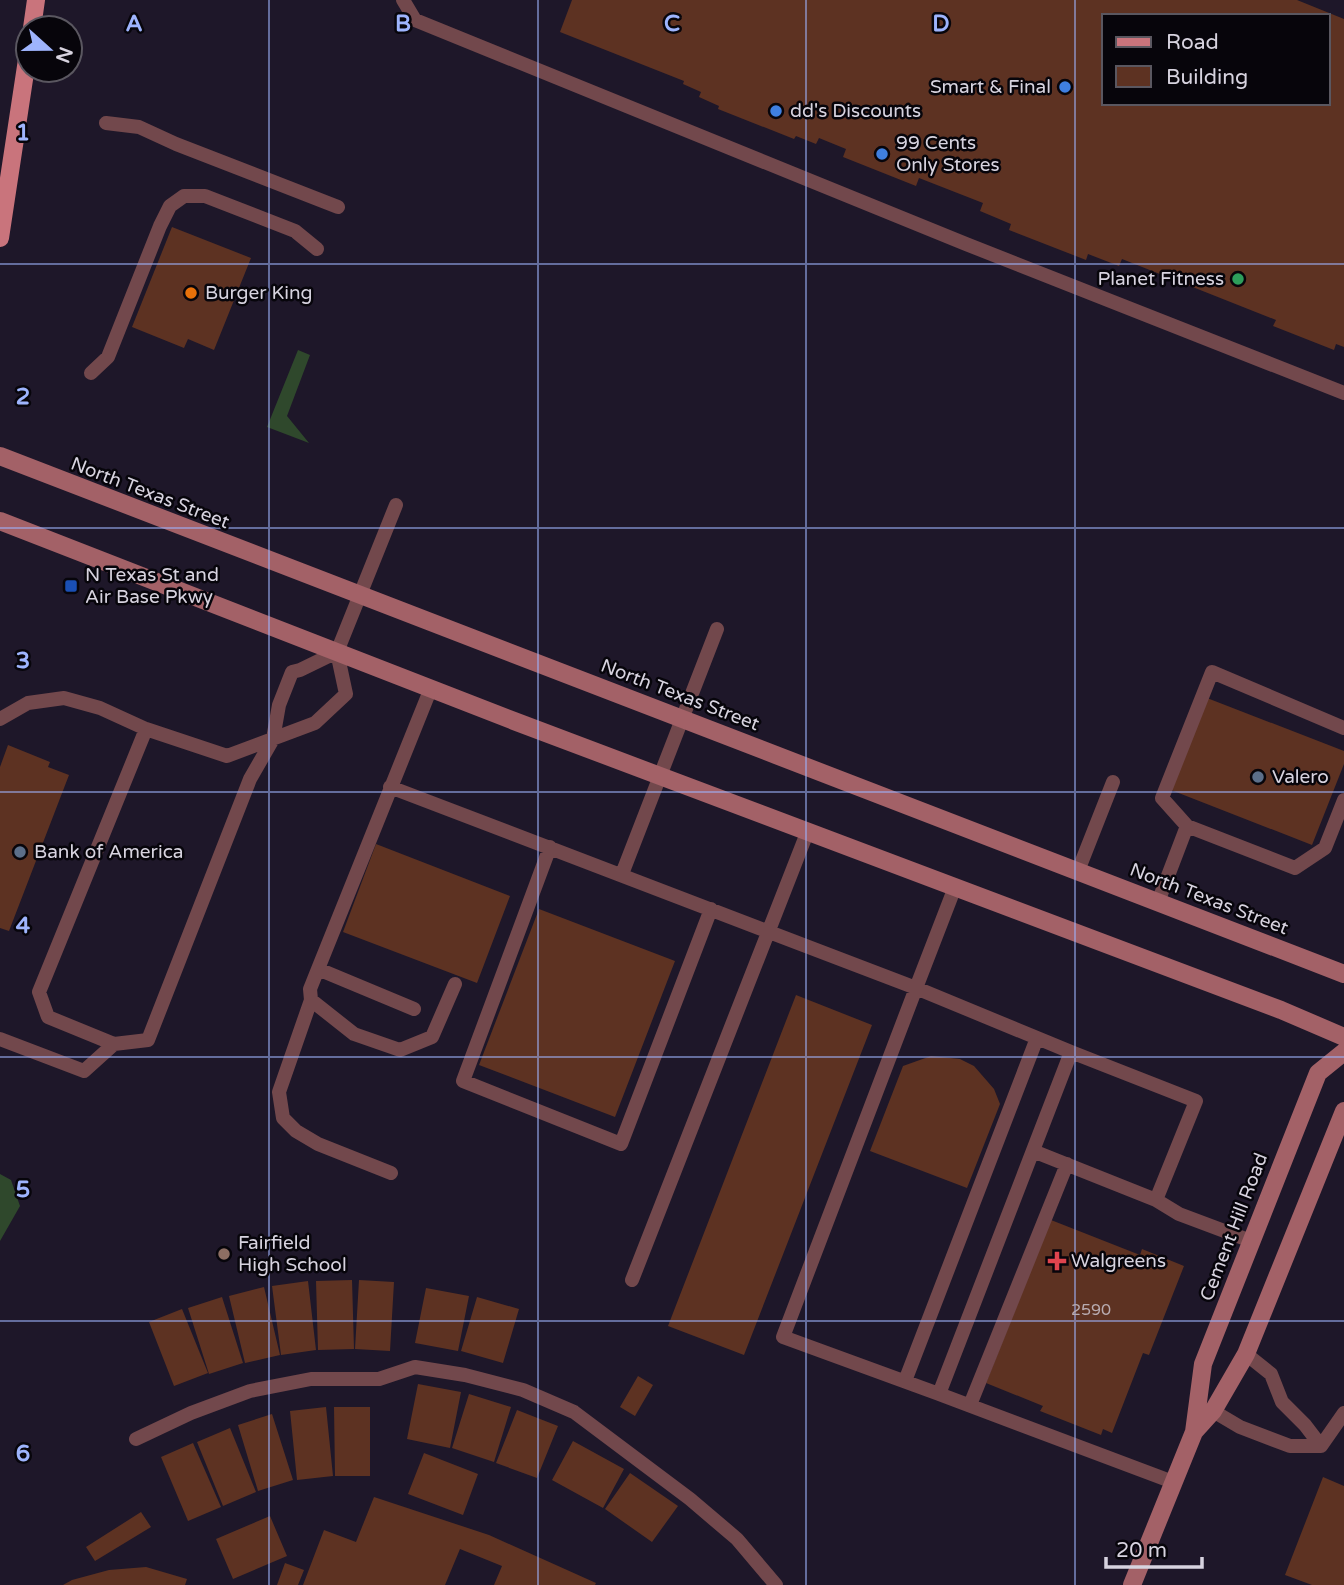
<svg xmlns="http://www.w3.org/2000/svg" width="1344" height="1585" font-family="'Varela Round',sans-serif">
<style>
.green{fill:#2f482c}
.building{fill:#5d3222;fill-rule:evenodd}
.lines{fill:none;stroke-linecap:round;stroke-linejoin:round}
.lane{stroke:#72484c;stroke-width:14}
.secondary{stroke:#a36167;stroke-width:18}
.primary{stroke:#c9747c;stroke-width:18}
.grid{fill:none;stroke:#9eb4fd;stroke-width:2;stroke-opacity:0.55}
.shop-dot{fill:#3f7fe0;stroke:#07050b;stroke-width:2.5}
.leisure-dot{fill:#2e9e5b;stroke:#07050b;stroke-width:2.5}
.food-dot{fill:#e8710a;stroke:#07050b;stroke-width:2.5}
.transit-dot{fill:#1a4fb4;stroke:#07050b;stroke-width:2.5}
.service-dot{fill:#5c6f8a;stroke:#07050b;stroke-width:2.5}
.education-dot{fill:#8d6e63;stroke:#07050b;stroke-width:2.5}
.health-dot{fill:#e0444e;stroke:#07050b;stroke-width:2.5}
.labels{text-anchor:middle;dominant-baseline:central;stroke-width:5;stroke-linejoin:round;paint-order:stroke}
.number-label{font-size:16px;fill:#b8abb0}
.poi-label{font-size:19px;fill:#d7d3df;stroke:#07050b;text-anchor:start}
.street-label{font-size:19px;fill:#d7d3df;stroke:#07050b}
.grid-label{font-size:23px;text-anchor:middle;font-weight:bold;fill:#9eb4fd;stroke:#07050b;stroke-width:5;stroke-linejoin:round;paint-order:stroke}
</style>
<rect width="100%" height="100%" fill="#1e1729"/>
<path class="green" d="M298,350L310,355L287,416L309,443L267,427Z
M0,1174L11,1180L20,1206L0,1241Z"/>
<path class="building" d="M572,0H1297L1344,19V347L1336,344L1334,350L1273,326L1276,320L1122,259L1119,266L1088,254L1086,260L1009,230L1011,224L980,211L983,203L919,178L916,186L843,157L846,149L819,138L816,144L796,136L794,139L718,109L719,106L699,97L701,92L683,84L684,81L560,32ZM1104,16H1328V103H1104Z
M172,227L251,258L214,350L188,339L184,348L132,327Z
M1207,698L1344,751V764L1312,845L1171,790Z
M8,745L50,762L48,767L69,775L9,931L0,928V767Z
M376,844L510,896L477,983L343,932Z
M539,909L675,961L615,1117L479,1065Z
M796,995L872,1025L744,1355L668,1326Z
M931,1056L960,1059L974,1066L994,1089L1000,1104L967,1188L870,1151L903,1066Z
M1051,1220L1140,1255L1142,1249L1184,1266L1149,1355L1143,1353L1112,1433L1103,1429L1101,1435L1040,1411L1043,1406L986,1383Z
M352,1280L354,1349L318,1350L316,1281Z
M359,1280L394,1282L390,1351L355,1349Z
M308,1281L316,1350L281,1355L272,1286Z
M264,1287L280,1355L245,1363L229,1296Z
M426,1288L469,1296L458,1351L415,1343Z
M222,1297L243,1363L209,1374L188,1308Z
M477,1297L519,1309L503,1363L461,1351Z
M182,1309L208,1373L174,1386L149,1322Z
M638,1376L653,1385L635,1416L620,1407Z
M418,1384L461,1392L450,1448L407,1439Z
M469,1394L511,1407L494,1462L452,1448Z
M326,1407L333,1476L297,1480L290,1411Z
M334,1407H370V1476H335Z
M517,1410L558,1426L537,1478L496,1463Z
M272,1414L293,1480L258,1491L238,1425Z
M230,1428L256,1492L223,1506L197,1442Z
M573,1441L624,1469L603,1508L552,1480Z
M193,1443L221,1507L188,1521L161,1457Z
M424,1453L478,1474L463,1515L408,1494Z
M630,1473L678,1506L652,1542L605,1509Z
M1323,1477L1344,1486V1585H1312L1285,1575Z
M374,1497L489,1535L596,1583L595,1585H494L502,1566L460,1549L445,1585H303L324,1530L356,1542Z
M141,1512L151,1527L95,1561L86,1547Z
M270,1516L287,1556L233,1579L216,1539Z
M285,1563L304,1570L298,1585H277Z
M146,1567L187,1579L185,1585H63L72,1580L109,1570Z"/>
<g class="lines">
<path class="lane" d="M403,0L415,20L966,244L1344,393
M106,123L139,127L176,144L338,207
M91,373L108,357L160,226L170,206L184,196H205L295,231L317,249
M0,719L28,703L64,698L100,708L146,729L227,756L315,723L346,694L337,652L396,505
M146,729L39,992L48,1017L114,1044L148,1040L250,779L273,739L279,705L292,672L300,670L337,652
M390,787L916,988L783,1337L939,1394L1071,1052L916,988L955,887
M1187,826L1295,868L1325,848L1344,800
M550,847L463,1081L621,1144L711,909
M1078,871L1113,782
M622,874L717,629
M1158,902L1187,826L1162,798L1212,672L1344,728
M318,969L310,989L311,1000L354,1034L400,1050L432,1037L455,984
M311,1000L279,1092L283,1118L296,1131L318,1144L391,1173
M414,1009L318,969L431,688
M0,1039L84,1071L114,1044
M1071,1052L1196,1101L1156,1200L1179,1214L1251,1241
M1033,1151L1156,1200
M632,1280L807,833
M1246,1354L1271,1374L1282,1402L1305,1425L1321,1446L1344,1413
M905,1381L1037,1038
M939,1394L1173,1482
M970,1405L1067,1164
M1213,1411L1240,1427L1290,1446H1321
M136,1439L191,1413L250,1391L311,1379H379L415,1367L465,1375L523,1390L574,1412L690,1499L737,1539L776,1585"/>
<path class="secondary" d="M0,456L1344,974
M0,521L514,721L1281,1010L1344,1037
M1194,1432L1213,1411L1246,1354L1344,1111
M1132,1585L1194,1432L1203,1364L1318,1073L1344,1052"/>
<path class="primary" d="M32,28L36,0
M0,238L28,53"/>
</g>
<path class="grid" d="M269,0V1585M538,0V1585M806,0V1585M1075,0V1585M0,264H1344M0,528H1344M0,792H1344M0,1057H1344M0,1321H1344"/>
<g class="shop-dot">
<circle cx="1065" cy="87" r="7"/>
<circle cx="776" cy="111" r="7"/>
<circle cx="882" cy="154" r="7"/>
</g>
<circle class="leisure-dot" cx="1238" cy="279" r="7"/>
<circle class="food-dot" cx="191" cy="293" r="7"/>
<rect class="transit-dot" x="64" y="579" width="14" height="14" rx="3.5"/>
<g class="service-dot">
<circle cx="1258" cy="777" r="7"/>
<circle cx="20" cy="852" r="7"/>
</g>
<circle class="education-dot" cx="224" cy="1254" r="7"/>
<path class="health-dot" d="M1053.5 1250.5h7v7h7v7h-7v7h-7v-7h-7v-7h7z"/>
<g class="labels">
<g class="number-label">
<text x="1091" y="1310">2590</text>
</g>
<g class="poi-label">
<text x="1051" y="87" text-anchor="end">Smart &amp; Final</text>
<text x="790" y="111">dd's Discounts</text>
<text x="896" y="143">99 Cents<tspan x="896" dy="22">Only Stores</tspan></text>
<text x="1224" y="279" text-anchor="end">Planet Fitness</text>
<text x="205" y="293">Burger King</text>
<text x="85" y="575">N Texas St and<tspan x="85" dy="22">Air Base Pkwy</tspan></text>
<text x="1272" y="777">Valero</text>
<text x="34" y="852">Bank of America</text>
<text x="238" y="1243">Fairfield<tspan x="238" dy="22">High School</tspan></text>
<text x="1071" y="1261">Walgreens</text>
</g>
<g class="street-label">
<text transform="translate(150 493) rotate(21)">North Texas Street</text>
<text transform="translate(680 695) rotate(21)">North Texas Street</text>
<text transform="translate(1209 899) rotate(21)">North Texas Street</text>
<text transform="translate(1234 1227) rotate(-69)">Cement Hill Road</text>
</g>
</g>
<g class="grid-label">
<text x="134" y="31">A</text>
<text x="403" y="31">B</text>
<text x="672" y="31">C</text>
<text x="941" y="31">D</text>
<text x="23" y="140">1</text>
<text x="23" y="404">2</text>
<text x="23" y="668">3</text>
<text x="23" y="933">4</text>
<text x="23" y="1197">5</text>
<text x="23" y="1461">6</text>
</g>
<rect x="1102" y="14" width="228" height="91" fill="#07050b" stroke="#5a5760" stroke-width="2"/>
<rect x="1116" y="37" width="35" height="10" fill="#c9747c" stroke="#5a5760" stroke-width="2"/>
<text x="1166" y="49" font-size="21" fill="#d7d3df">Road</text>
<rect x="1116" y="66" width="35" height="21" fill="#5d3222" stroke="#5a5760" stroke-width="2"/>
<text x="1166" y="84" font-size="21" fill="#d7d3df">Building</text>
<g transform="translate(49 49) rotate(111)"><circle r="33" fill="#07050b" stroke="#5a5760" stroke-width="2"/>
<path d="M0-5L12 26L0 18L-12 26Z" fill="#9eb4fd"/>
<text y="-10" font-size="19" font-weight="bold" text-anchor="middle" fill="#d7d3df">N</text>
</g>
<path d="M1106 1557v10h96v-10" fill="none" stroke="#d7d3df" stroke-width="3.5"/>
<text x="1116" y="1557" font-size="21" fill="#d7d3df" stroke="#07050b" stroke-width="5" paint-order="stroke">20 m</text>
</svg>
